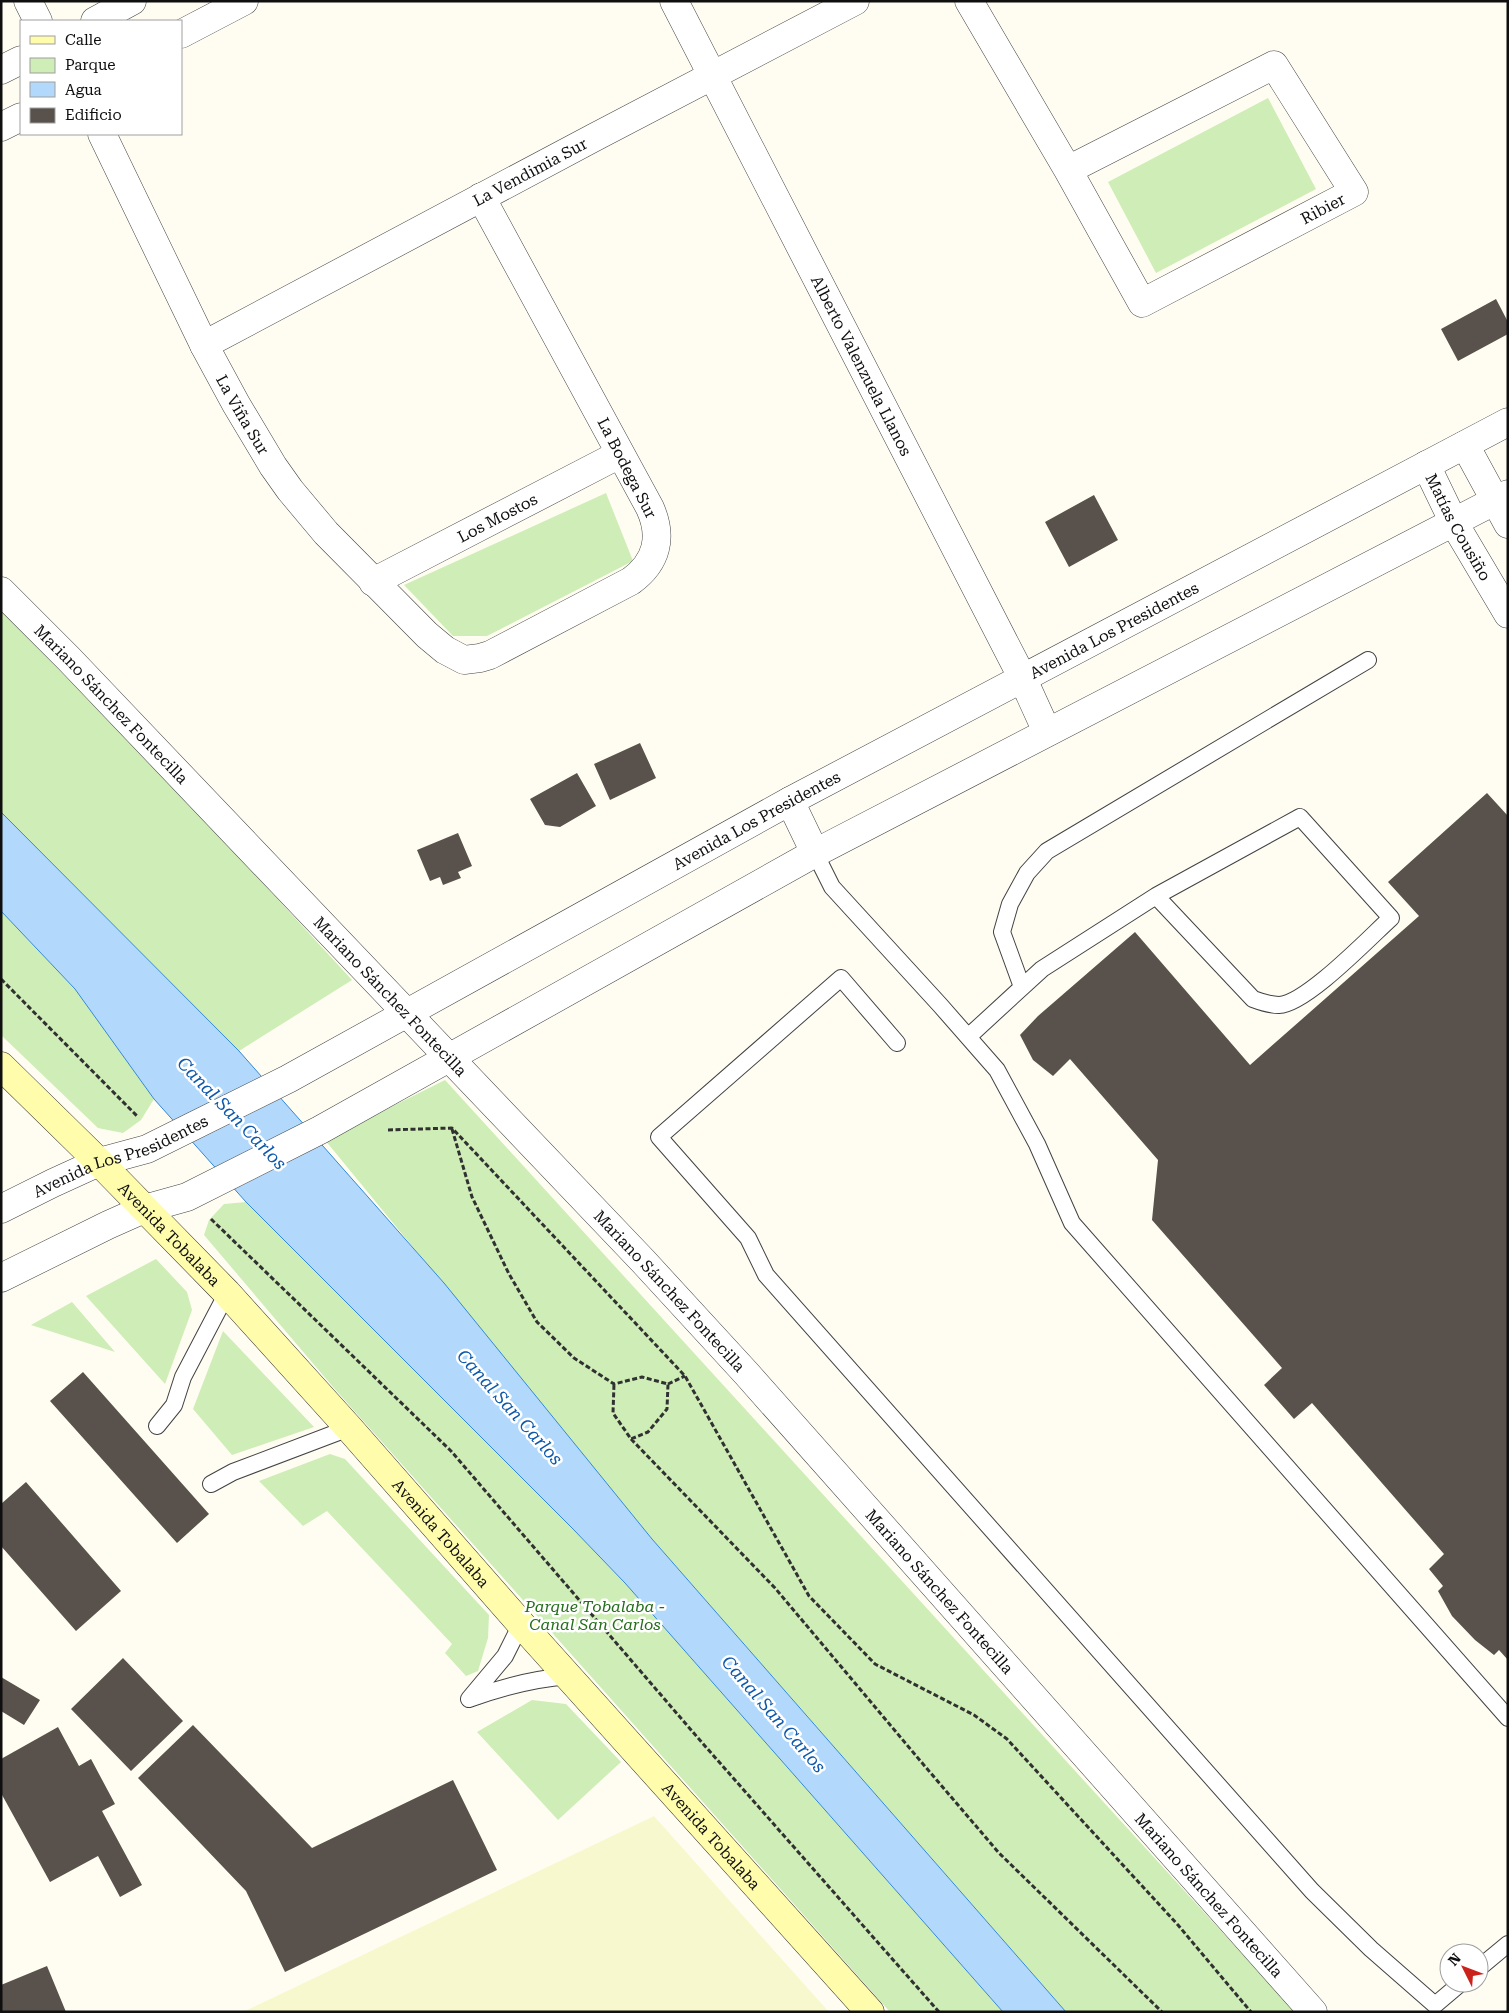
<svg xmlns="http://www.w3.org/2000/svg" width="1509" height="2013" font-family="'Roboto Serif',serif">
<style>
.farmland{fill:#f8f8cf}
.green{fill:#cfedb7}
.water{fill:#b2d9fb;stroke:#3388d7}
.building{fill:#59514b}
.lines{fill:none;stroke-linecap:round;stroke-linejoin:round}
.service-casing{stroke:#424242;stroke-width:18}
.minor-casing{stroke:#424242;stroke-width:29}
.tertiary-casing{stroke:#424242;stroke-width:29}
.secondary-casing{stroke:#313131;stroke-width:29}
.path{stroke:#313131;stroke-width:3;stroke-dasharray:5 2.5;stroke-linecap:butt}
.service{stroke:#fff;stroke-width:16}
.minor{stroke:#fff;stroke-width:28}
.tertiary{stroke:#fff;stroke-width:28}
.secondary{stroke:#fffdac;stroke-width:28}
.labels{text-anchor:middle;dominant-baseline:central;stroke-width:5;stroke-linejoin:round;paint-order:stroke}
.street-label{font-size:16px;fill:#0f0f0f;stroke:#fff}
.park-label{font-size:16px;font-style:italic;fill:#246d1a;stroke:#fff}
.water-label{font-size:18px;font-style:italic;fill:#0e59ab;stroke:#fff}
</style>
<rect width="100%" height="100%" fill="#fffdf1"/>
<path class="farmland" d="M654,1816L829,2012H243Z"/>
<path class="green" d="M1268,98L1316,189L1156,273L1108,182Z
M606,493L633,561L487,636H453L404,585Z
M1,605L63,666L352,980L239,1051L1,812Z
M1,911L75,989L154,1099L141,1120L123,1133L98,1128L1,1035Z
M445,1080L1295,2012H1066L652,1539L325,1140Z
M246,1202L573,1529L625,1583L1003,2012H890L333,1387L204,1235L209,1220L224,1204Z
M156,1259L187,1292L192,1310L165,1384L86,1296Z
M72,1302L115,1352L31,1325Z
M223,1331L314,1427L232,1455L193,1409Z
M330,1454L345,1459L489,1615L488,1638L478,1671L466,1676L445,1653L452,1644L327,1511L303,1526L259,1481Z
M532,1700L566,1704L621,1762L558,1820L477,1732Z"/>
<path class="water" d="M1,812L239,1051L444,1283L652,1539L1066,2012H1003L625,1583L573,1529L246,1202L154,1099L75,989L1,911Z"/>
<path class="building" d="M1496,299L1508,322V334L1458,361L1441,329Z
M1094,495L1118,540L1069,567L1045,522Z
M640,743L656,778L610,800L594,764Z
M577,773L596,806L560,827L545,825L530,799Z
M1487,793L1508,816V1660L1499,1650L1494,1655L1475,1640L1452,1616L1438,1591L1443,1586L1429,1569L1444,1554L1312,1403L1294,1419L1264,1385L1282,1368L1152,1220L1158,1160L1070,1059L1053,1076L1033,1060L1020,1035L1038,1016L1135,932L1250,1065L1419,916L1388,882Z
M458,833L472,866L458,872L461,878L443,885L440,877L430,881L417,850Z
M83,1372L209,1514L177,1543L50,1401Z
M26,1482L121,1591L76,1631L1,1546V1504Z
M123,1658L183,1721L131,1771L71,1709Z
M1,1677L40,1700L24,1725L1,1711Z
M193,1725L312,1848L453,1780L497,1870L285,1972L246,1891L138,1778Z
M58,1727L79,1766L91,1759L115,1804L102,1811L142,1885L120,1897L98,1856L50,1882L1,1793V1759Z
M47,1966L66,2012H1V1985Z"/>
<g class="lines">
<g class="service-casing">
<path id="service" d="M815,853L832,887L940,1005L997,1070L1037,1144L1072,1223L1508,1718
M1022,987L1002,932L1010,904L1027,873L1047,851L1368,660
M968,1037L1042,969L1156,896L1300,817L1391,918C1369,938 1306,1004 1279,1005C1270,1005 1261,1002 1253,999L1156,896
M897,1043L841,978L659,1137L748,1238L766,1275L1312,1891L1371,1949L1435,2005L1461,1983
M157,1426L174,1405L183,1377L227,1293
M211,1484L233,1472L349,1428
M469,1699C502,1687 533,1679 568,1676
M469,1699L505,1656L521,1624
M1479,1968L1508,1944"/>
</g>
<g class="minor-casing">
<g id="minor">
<path d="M28,1L38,21"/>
<path id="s1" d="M674,1L1022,677L1047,732"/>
<path id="s2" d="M969,1L1068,170L1142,303L1354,192L1274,65L1068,170"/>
<path d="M95,21L132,1"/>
<path d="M181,34L244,1"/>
<path d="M1,70L21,60"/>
<path d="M1,127L21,117"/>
<path id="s3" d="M102,134L204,345L236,404L273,466L290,490L326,533L427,635L445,650L464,660L480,658L490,655L631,581C657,562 663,537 650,508L481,197"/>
<path id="s4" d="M204,345L595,137L855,1"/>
<path d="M1465,445L1508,524"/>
<path id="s5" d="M1426,465L1454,523L1508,614"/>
<path id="s6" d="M373,582L620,454"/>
</g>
</g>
<g class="tertiary-casing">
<g id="tertiary">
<path id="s7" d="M1,591L69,659L643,1261L746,1373L1313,2012"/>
<path d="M790,801L815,853"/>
<path id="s8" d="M1,1209L53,1183L99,1162L147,1149L288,1079L790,801L1508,422"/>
<path d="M1,1278L108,1225L144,1209L187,1197L320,1130L815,853L1508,494"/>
</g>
</g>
<g class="secondary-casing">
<g id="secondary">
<path id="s9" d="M1,1066L99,1162L227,1293L349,1428L521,1624L870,2012"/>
</g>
</g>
<path class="path" d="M1,979L138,1117
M452,1129L472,1197L509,1274L537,1322L574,1358L614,1384L642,1377L668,1384L667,1409L648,1432L631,1439L613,1413L614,1384
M388,1130L452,1128L685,1376L809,1596L875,1664L974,1715L1007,1739L1178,1925L1251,2012
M211,1219L451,1451L698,1738L939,2012
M668,1384L685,1376
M631,1439L775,1588L923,1764L999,1853L1162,2012"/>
<use href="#service" class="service"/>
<use href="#minor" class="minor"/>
<use href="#tertiary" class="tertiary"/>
<use href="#secondary" class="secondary"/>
</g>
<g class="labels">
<g class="street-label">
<text stroke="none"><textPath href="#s4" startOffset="369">La Vendimia Sur</textPath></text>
<text stroke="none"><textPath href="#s2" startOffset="552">Ribier</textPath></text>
<text stroke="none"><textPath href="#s1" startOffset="410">Alberto Valenzuela Llanos</textPath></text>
<text stroke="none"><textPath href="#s3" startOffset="314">La Viña Sur</textPath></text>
<text transform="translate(627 468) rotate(63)">La Bodega Sur</text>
<text stroke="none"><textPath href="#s6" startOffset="140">Los Mostos</textPath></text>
<text stroke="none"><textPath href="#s5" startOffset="70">Matías Cousiño</textPath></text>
<text stroke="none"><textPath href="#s8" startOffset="1256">Avenida Los Presidentes</textPath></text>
<text stroke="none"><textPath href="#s7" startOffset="158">Mariano Sánchez Fontecilla</textPath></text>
<text stroke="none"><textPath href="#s8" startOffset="851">Avenida Los Presidentes</textPath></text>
<text stroke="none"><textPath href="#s7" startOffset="562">Mariano Sánchez Fontecilla</textPath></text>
<text stroke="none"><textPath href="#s8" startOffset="131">Avenida Los Presidentes</textPath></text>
<text stroke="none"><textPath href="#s9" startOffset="238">Avenida Tobalaba</textPath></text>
<text stroke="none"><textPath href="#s7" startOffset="968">Mariano Sánchez Fontecilla</textPath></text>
<text stroke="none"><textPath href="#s9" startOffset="642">Avenida Tobalaba</textPath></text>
<text stroke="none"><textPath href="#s7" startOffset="1372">Mariano Sánchez Fontecilla</textPath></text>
<text stroke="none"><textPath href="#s9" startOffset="1048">Avenida Tobalaba</textPath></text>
<text stroke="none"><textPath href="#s7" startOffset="1778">Mariano Sánchez Fontecilla</textPath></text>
</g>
<g class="park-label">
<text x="595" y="1606">Parque Tobalaba -<tspan x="595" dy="18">Canal San Carlos</tspan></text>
</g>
<g class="water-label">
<text transform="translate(232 1113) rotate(46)">Canal San Carlos</text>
<text transform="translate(510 1407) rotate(48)">Canal San Carlos</text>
<text transform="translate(774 1714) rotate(49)">Canal San Carlos</text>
</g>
</g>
<rect width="1509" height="2013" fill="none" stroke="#0f0f0f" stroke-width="5"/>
<rect x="20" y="20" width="162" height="115" fill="#ffffff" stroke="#9f9f9f"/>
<rect x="30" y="36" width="25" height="8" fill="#fffdac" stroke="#9f9f9f"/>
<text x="65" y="45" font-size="15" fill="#0f0f0f">Calle</text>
<rect x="30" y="58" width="25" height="15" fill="#cfedb7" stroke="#9f9f9f"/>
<text x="65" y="70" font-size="15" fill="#0f0f0f">Parque</text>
<rect x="30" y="82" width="25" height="15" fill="#b2d9fb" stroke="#9f9f9f"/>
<text x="65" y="95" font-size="15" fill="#0f0f0f">Agua</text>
<rect x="30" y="108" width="25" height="15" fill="#59514b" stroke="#9f9f9f"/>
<text x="65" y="120" font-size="15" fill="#0f0f0f">Edificio</text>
<g transform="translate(1464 1968) rotate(312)"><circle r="24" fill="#ffffff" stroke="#9f9f9f"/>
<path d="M0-4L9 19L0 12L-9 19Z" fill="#cb231c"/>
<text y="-8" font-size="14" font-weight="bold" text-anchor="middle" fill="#0f0f0f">N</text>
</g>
</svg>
